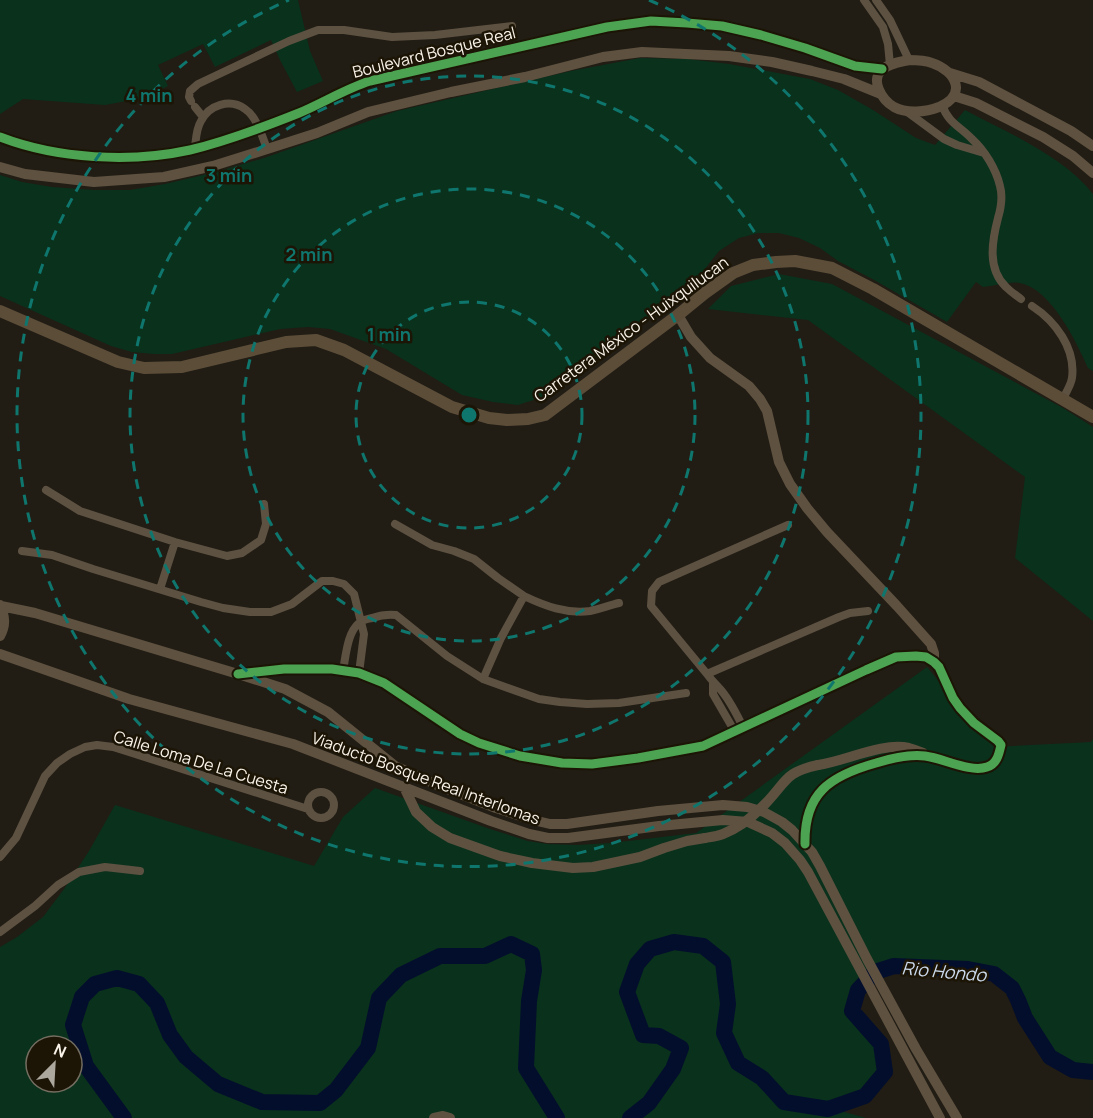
<svg xmlns="http://www.w3.org/2000/svg" width="1093" height="1118" font-family="Manrope,sans-serif">
<style>
.green{fill:#0a311c;fill-rule:evenodd}
.lines{fill:none;stroke-linecap:round;stroke-linejoin:round}
.river{stroke:#030e2d;stroke-width:16}
.street{stroke:#5d5142;stroke-width:8}
.secondary{stroke:#5e5140;stroke-width:10}
.primary{stroke:#5c4d39;stroke-width:12}
.secondary-bridge{stroke:#5e5140;stroke-width:10}
.cycleway-casing{stroke:#1c1506;stroke-width:13}
.cycleway{stroke:#4ca352;stroke-width:9}
.ring{fill:none;stroke:#0f766e;stroke-width:3;stroke-dasharray:10 8}
.labels{text-anchor:middle;dominant-baseline:central;stroke-width:5;stroke-linejoin:round;paint-order:stroke}
.street-label{font-size:16px;fill:#f9f3e9;stroke:#1c1506}
.water-label{font-size:18px;font-style:italic;fill:#ccdaed;stroke:#1c1506}
.centre{fill:#0f766e;stroke:#1c1506;stroke-width:3}
.ring-label{font-size:18px;text-anchor:middle;font-weight:bold;fill:#0f766e;stroke:#1c1506;stroke-width:5;stroke-linejoin:round;paint-order:stroke}
</style>
<rect width="100%" height="100%" fill="#211d14"/>
<path class="green" d="M0,0H298L310,51L323,81L297,92L280,60L271,40L215,67L203,44L158,65L168,86L143,98L105,105L23,99L0,114Z
M640,58L688,59L729,64L810,79L838,90L873,110L916,138L935,145L965,110C1008,133 1062,155 1093,194V371L1088,368C1076,341 1051,289 1020,283C1011,281 993,286 983,287L976,282L947,322L876,281L838,261L820,248L799,238L779,233H758L739,238L719,251L704,270L698,284L641,323L568,380L543,397L518,405L493,402L462,395L386,349L330,329L308,327L280,329L172,354H154L132,352L111,346L0,296V175L22,182L52,187L94,190H130L165,184L216,172L264,158L397,111L571,71Z
M779,274L832,284L1063,408L1093,427V621L1015,558L1025,477L808,320L708,309L731,286Z
M927,667L994,747L1091,742L1093,739V1067L1075,1064L1054,1053L1030,1016L1024,997L1017,985L996,969L968,964L894,961L873,967L853,987L846,1012L875,1047L880,1071L862,1091L828,1103L801,1100L866,1118H0V947L17,937L43,917L64,889L89,851L115,805L314,866L343,817L375,788L490,829L528,841L547,844L577,845L611,843L696,833ZM36,1046H72V1082H36Z"/>
<g class="lines">
<path class="river" d="M124,1118L86,1066L73,1025L82,997L95,984L117,978L139,984L157,1003L170,1035L186,1057L218,1084L262,1102L320,1103L336,1090L368,1048L379,998L401,975L440,956H485L511,944L532,954L534,970L529,1001L526,1068L557,1118
M630,1118L649,1103L673,1069L681,1048L659,1036L643,1035L627,992L637,964L650,949L674,942L703,946L723,962L728,1004L724,1033L738,1063L762,1078L784,1102L828,1109L865,1096L885,1072L881,1044L852,1011L858,990L875,972L894,966L968,969L994,974L1012,988L1018,1000L1025,1018L1050,1057L1073,1070L1093,1072"/>
<path class="street" d="M864,0L883,27L888,44L890,65
M876,0L890,20L909,60
M191,101L189,97L190,91L198,84L289,41L318,30H344L392,37L435,35L512,26
M942,105C949,124 960,126 972,139C985,151 996,169 1000,186C1003,197 1001,208 998,218C992,241 987,269 1006,287C1011,292 1016,295 1021,299
M195,107L203,117
M906,111L944,139L957,145L984,153
M195,148C196,139 196,129 201,121C209,105 230,98 245,109C257,117 262,136 267,149
M1032,306C1055,321 1076,348 1072,378C1071,385 1066,393 1062,400
M46,490L80,511L175,542L227,556L242,553L261,540L266,524L264,504
M395,524L432,545L454,551L474,559L498,578L524,596
M22,551L52,555L93,569L201,602L223,608L250,612H271L292,604L322,581H333L344,584L354,594L364,634L359,673
M160,589L175,542
M343,670C346,656 347,633 359,623C362,620 368,619 372,618C381,615 387,614 396,615L447,656L483,679L539,699L560,702L587,704L619,703L686,693
M707,674L839,617L850,613L868,611
M483,679L501,638L524,596C545,606 566,614 590,611C600,609 610,605 619,603
M713,683V694L735,732
M743,727C737,715 730,700 720,689C715,683 712,681 707,674L651,606L652,591L659,582L788,525
M308 805a13 13 0 1 1 26 0a13 13 0 1 1-26 0Z
M0,857L16,838L45,776L57,763L70,754L85,747L97,745L113,747L129,752L308,809
M0,932L35,906L58,885L79,872L105,867L140,871"/>
<path class="secondary" d="M909,60C916,60 924,60 932,63C956,71 968,95 939,107C926,112 907,114 894,107C882,100 869,79 883,69C890,63 900,62 909,60Z
M950,73L979,82L1071,131L1093,146
M954,96L976,103L1043,137L1073,156L1093,173
M0,137C57,159 131,163 190,150C227,141 264,127 299,113C323,103 345,89 370,81L607,27L651,21L687,23L722,26L761,35L805,48L855,66L882,69
M0,167L25,174L94,182L164,177L213,166L261,151L317,133L368,112L451,92L525,77L603,57L642,52L729,56L772,62L812,71L844,79L881,94
M678,315L691,337L710,358L749,386L760,399L767,411L779,462L790,484L807,508L827,532L897,606L931,644L934,653V662
M0,605C5,616 6,625 0,636
M1,606L35,613L238,674L285,689L328,712L395,766L435,784L496,808L533,820L550,824H567L658,811L723,805L747,807L764,812L782,822L792,830L812,852L820,866L867,959L916,1049L957,1118
M0,654L129,699L293,744L491,821L529,834L548,838H568L659,826L723,820L748,822L772,833L785,843L800,860L808,872L940,1118
M244,673L284,669H332L359,673L384,683L460,734L479,743L520,756L562,763L592,764L638,758L703,746L866,670L896,657L916,656L926,657L934,662L939,667L953,698L960,708L974,723L998,741L1001,745C999,754 997,764 987,767C970,773 943,758 925,756C908,754 892,758 876,763C830,776 804,793 805,844
M818,765C846,761 882,742 909,748C913,749 918,751 923,753
M404,787L416,812L432,827L450,838L500,856L532,863L573,868L593,867L640,857L664,848L687,841L705,838
M434,1118L443,1116L450,1118"/>
<path class="primary" d="M0,311L118,362L144,368L182,367L286,342L316,340L344,350L452,407L489,418L507,420L528,419L545,415L678,315L705,293L733,273L753,265L776,262L795,261L832,268L873,289L1093,417"/>
<path class="secondary-bridge" d="M705,838C711,837 718,836 723,834C739,828 755,815 766,803C787,781 785,772 818,765"/>
<g class="cycleway-casing">
<path id="cycleway" d="M0,137C57,159 131,163 190,150C227,141 264,127 299,113C323,103 345,89 370,81L607,27L651,21L687,23L722,26L761,35L805,48L855,66L882,69
M238,674L284,669H332L359,673L384,683L460,734L479,743L520,756L562,763L592,764L638,758L703,746L866,670L896,657L916,656L926,657L934,662L939,667L953,698L960,708L974,723L998,741L1001,745C999,754 997,764 987,767C970,773 943,758 925,756C908,754 892,758 876,763C830,776 804,793 805,844"/>
</g>
<use href="#cycleway" class="cycleway"/>
</g>
<g class="ring">
<circle cx="469" cy="415" r="113"/>
<circle cx="469" cy="415" r="226"/>
<circle cx="469" cy="415" r="339"/>
<path d="M649 0A452 452 0 1 1 289 0"/>
</g>
<g class="labels">
<g class="street-label">
<text transform="translate(434 52) rotate(-14)">Boulevard Bosque Real</text>
<text transform="translate(631 329) rotate(-36)">Carretera México - Huixquilucan</text>
<text transform="translate(201 762) rotate(17)">Calle Loma De La Cuesta</text>
<text transform="translate(426 778) rotate(20)">Viaducto Bosque Real Interlomas</text>
</g>
<g class="water-label">
<text transform="translate(944 971) rotate(5)">Rio Hondo</text>
</g>
</g>
<circle cx="469" cy="415" r="9" class="centre"/>
<g class="ring-label">
<text x="149" y="102">4 min</text>
<text x="229" y="182">3 min</text>
<text x="309" y="261">2 min</text>
<text x="389" y="341">1 min</text>
</g>
<g transform="translate(54 1064) rotate(24)"><circle r="28" fill="#1c1506" stroke="#746e61" stroke-width="1.5"/>
<path d="M0-4.5L10 22L0 15L-10 22Z" fill="#ada89e"/>
<text y="-9" font-size="16" font-weight="bold" text-anchor="middle" fill="#f9f3e9">N</text>
</g>
</svg>
